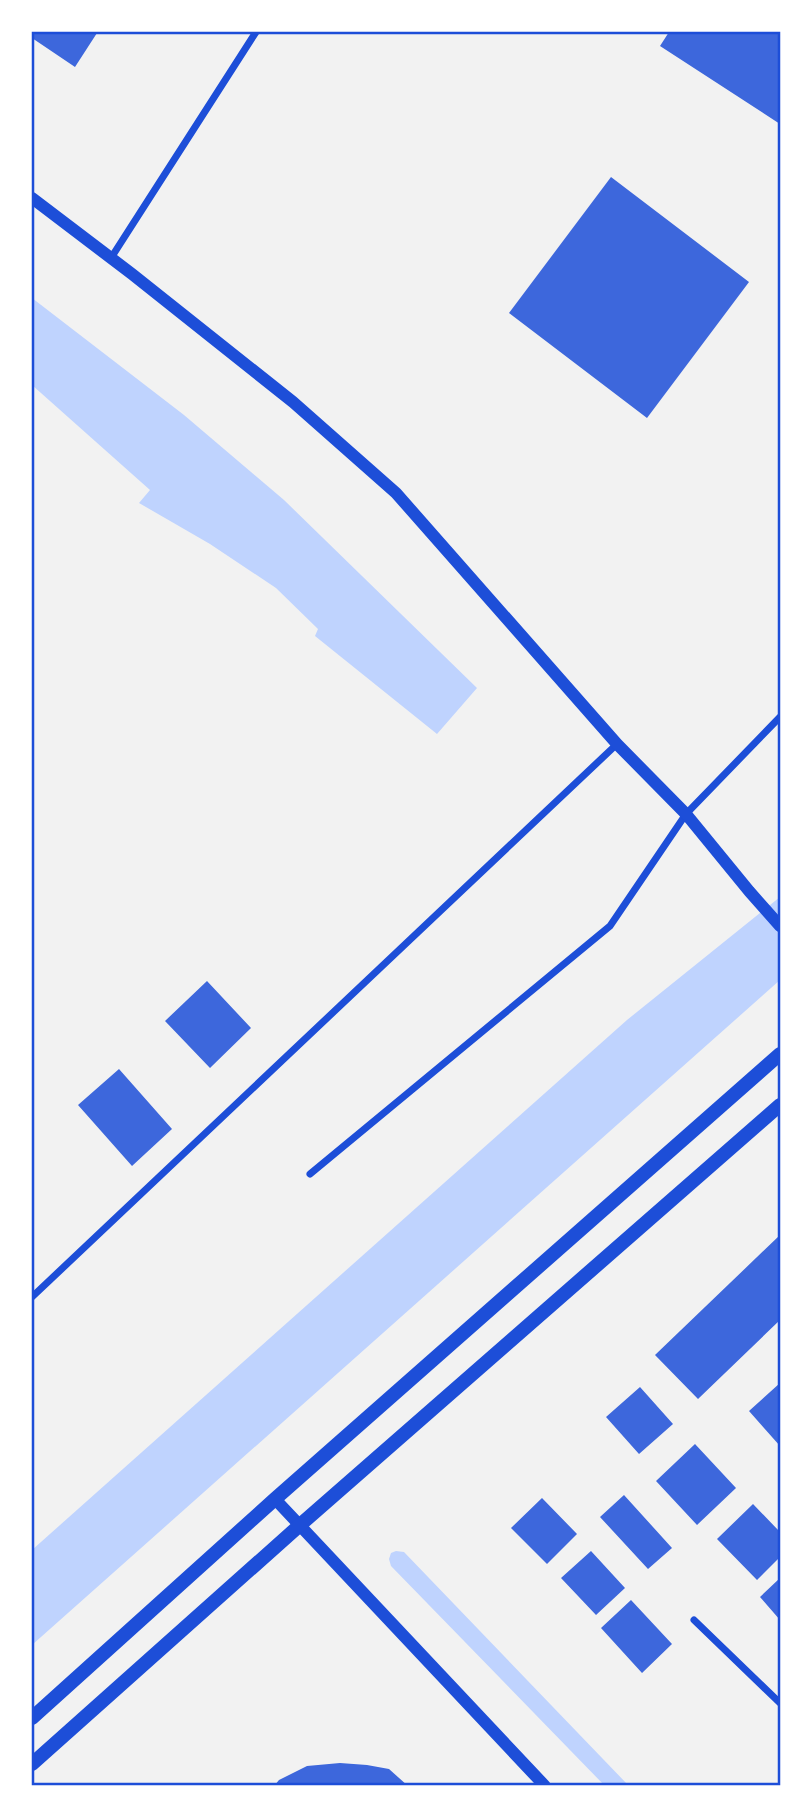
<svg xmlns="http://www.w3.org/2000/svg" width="812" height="1817" font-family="Arial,sans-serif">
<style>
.water{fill:#bfd3fe}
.building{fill:#3d67dc}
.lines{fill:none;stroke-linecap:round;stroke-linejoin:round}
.minor{stroke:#1d4ed8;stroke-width:7}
.tertiary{stroke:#1d4ed8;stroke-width:12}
.secondary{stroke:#1d4ed8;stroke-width:14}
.neatline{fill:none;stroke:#1d4ed8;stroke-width:2.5}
</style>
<rect width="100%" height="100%" fill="#f2f2f2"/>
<path class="water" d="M32,298L184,415L284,500L477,688L437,734L315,636L318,629L276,588L210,544L139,503L150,490L32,385Z
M780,897V980L32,1645V1550L627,1020Z
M396,1551L404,1552L628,1785H604L391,1566L389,1559L391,1553Z"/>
<path class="building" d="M32,32H95L97,33L75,67L32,38Z
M669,32H780V124L660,46Z
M611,177L749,282L647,418L509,313Z
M207,981L251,1028L210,1068L165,1021Z
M119,1069L172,1129L132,1166L78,1105Z
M780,1235V1320L698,1399L655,1355Z
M780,1383V1446L749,1411Z
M640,1387L673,1424L639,1454L606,1417Z
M695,1444L736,1488L697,1525L656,1481Z
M624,1495L672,1548L648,1569L600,1517Z
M542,1498L577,1534L547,1564L511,1528Z
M753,1504L780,1532V1557L757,1580L717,1539Z
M591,1551L625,1588L596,1615L561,1578Z
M780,1578V1620L760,1597Z
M631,1600L672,1644L642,1673L601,1628Z
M340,1763L367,1765L389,1769L408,1786H274L279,1780L307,1766Z"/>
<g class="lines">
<path class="minor" d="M111,258L256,32
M310,1174L610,926L686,814L780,717
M32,1297L617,744
M694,1620L780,1703"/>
<path class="tertiary" d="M32,198L132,274L293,402L396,493L617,744L686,814L749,891L780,926
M275,1499L545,1786"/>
<path class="secondary" d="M32,1718L275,1499L780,1054
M32,1764L300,1525L780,1105"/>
</g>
<rect width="812" height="1817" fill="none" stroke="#ffffff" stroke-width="66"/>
<rect x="33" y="33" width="746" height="1751" class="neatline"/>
</svg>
